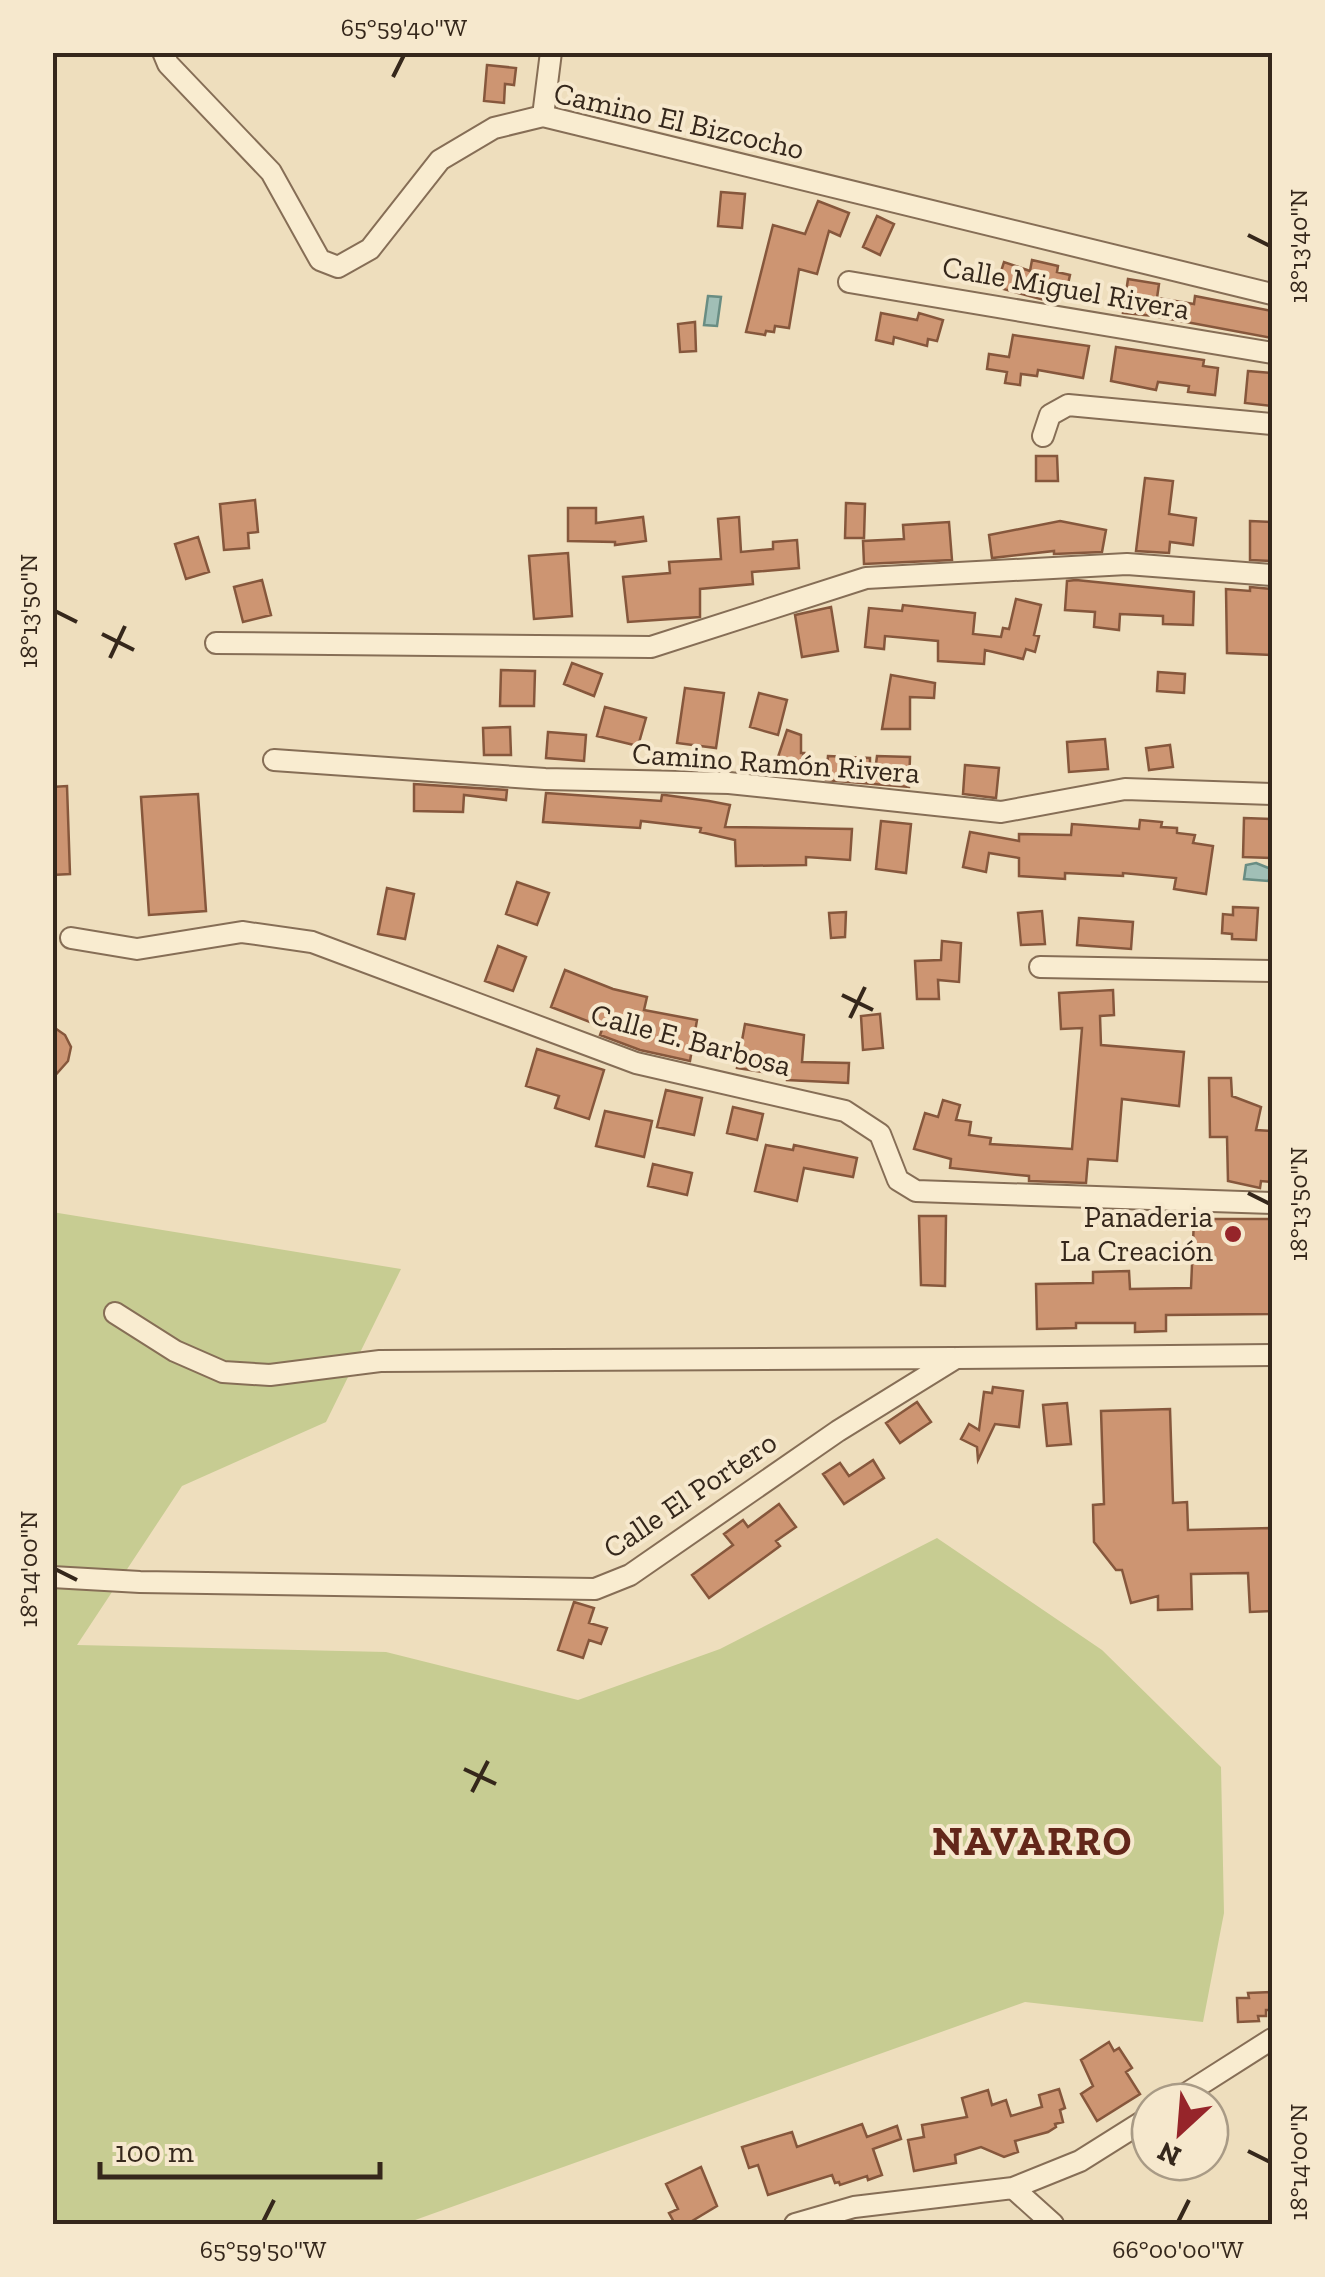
<svg xmlns="http://www.w3.org/2000/svg" width="1325" height="2277" font-family="'Zilla Slab',serif">
<style>
.green{fill:#c7cc92}
.water{fill:#a1bfb6;stroke:#698d83;stroke-width:2.5}
.building{fill:#cd9572;stroke:#86573c;stroke-width:2.5}
.lines{fill:none;stroke-linecap:round;stroke-linejoin:round}
.minor-casing{stroke:#866e56;stroke-width:24}
.minor{stroke:#f9ecd0;stroke-width:20}
.ticks{fill:none;stroke:#35271b;stroke-width:4}
.poi-dot{fill:#96252a;stroke:#f6e8cd;stroke-width:4}
.labels{text-anchor:middle;dominant-baseline:central;stroke-width:8;stroke-linejoin:round;paint-order:stroke}
.street-label{font-size:30px;fill:#35271b;stroke:#f6e8cd}
.poi-label{font-size:30px;fill:#35271b;stroke:#f6e8cd;text-anchor:end}
.district-label{font-size:40px;font-weight:bold;letter-spacing:2.5px;fill:#63271a;stroke:#f6e8cd}
.neatline{fill:none;stroke:#35271b;stroke-width:4}
.ticks-label{font-size:25px;text-anchor:middle;fill:#35271b}
</style>
<rect width="100%" height="100%" fill="#eedebd"/>
<path class="green" d="M52,1212L401,1269L326,1422L182,1486L77,1645L386,1652L578,1700L720,1649L937,1538L1102,1650L1221,1767L1224,1913L1203,2022L1025,2002L404,2224H53Z"/>
<path class="water" d="M708,296L721,297L717,326L704,325Z
M1256,863L1271,869L1272,875L1268,881L1244,879L1246,865Z"/>
<path class="building" d="M487,65L516,68L514,85L505,84L504,103L484,101Z
M721,192L745,194L742,228L718,226Z
M818,201L849,213L840,236L829,231L817,274L799,269L789,328L775,326L774,332L766,331L765,335L746,332L773,225L805,234Z
M877,216L894,224L880,255L863,247Z
M1032,260L1058,266L1057,272L1070,275L1065,298L1049,294L1048,301L996,287L1004,262L1030,271Z
M1128,279L1159,284L1157,298L1194,304L1195,296L1272,311V338L1154,316L1123,313Z
M881,313L917,320L919,313L943,320L937,341L928,339L927,346L894,337L893,344L876,340Z
M695,322L696,351L680,352L678,324Z
M1013,335L1089,346L1083,378L1038,370L1037,376L1021,374L1020,385L1005,383L1007,372L987,369L989,354L1009,357Z
M1116,347L1204,360L1203,366L1218,368L1215,395L1188,392L1189,386L1158,382L1156,390L1111,381Z
M1248,371L1272,373V406L1245,403Z
M1036,456H1057L1058,481H1036Z
M1145,478L1173,481L1169,514L1196,518L1193,545L1170,542L1169,553L1136,551Z
M255,500L258,532L248,533L249,548L224,550L220,504Z
M846,503L865,504L864,538H845Z
M568,508H596V523L643,517L646,541L615,545V542L568,541Z
M739,517L741,552L773,549V542L797,540L799,568L752,572L753,584L700,589V617L628,622L623,577L670,573L669,562L721,559L718,519Z
M1060,521L1106,530L1102,552L1054,554V551L992,558L989,535Z
M1250,521L1272,522V561L1250,560Z
M949,522L952,560L864,564L863,541L904,539L903,525Z
M198,537L209,572L186,579L175,544Z
M568,553L572,616L534,619L529,556Z
M262,580L271,615L243,622L234,587Z
M1076,580L1194,592L1193,625L1163,624V616L1120,614L1119,630L1094,627L1095,612L1065,610L1067,581Z
M1250,587L1272,589V655L1227,653L1226,589L1250,591Z
M1016,599L1041,605L1034,635L1039,636L1035,652L1026,649L1023,659L985,650L984,664L938,661V641L885,636L884,649L865,647L869,608L902,611L903,605L975,613L973,634L1001,637L1003,628L1009,629Z
M831,607L838,651L802,657L795,615Z
M572,663L602,674L594,696L564,684Z
M501,670L535,671L534,706H500Z
M1158,672L1185,674L1184,693L1157,691Z
M891,675L935,683L934,698L910,697V729H882Z
M685,688L724,693L716,748L677,743Z
M759,693L787,700L778,735L750,727Z
M605,707L646,718L638,746L597,736Z
M510,727L511,755H484L483,728Z
M787,730L801,735V753H804L796,776L774,769Z
M548,732L586,735L584,761L546,758Z
M1105,739L1108,769L1069,772L1067,742Z
M1170,745L1173,767L1149,770L1146,748Z
M828,756L870,758V764H876L877,756L910,757L909,787L826,780Z
M965,765L999,768L996,798L963,794Z
M414,784L507,790L506,800L464,795L463,812L414,811Z
M67,786L70,874L52,875V787Z
M546,793L661,801L662,795H665L709,801L730,805L725,827L852,829L850,860L806,857V865L736,866L735,840L700,832L701,828L641,821L640,828L543,822Z
M198,794L206,911L149,915L141,797Z
M1244,818L1272,819V858L1243,857Z
M1140,820L1162,822L1161,827L1177,828V833L1195,835L1193,843L1213,846L1206,894L1174,889L1176,878L1123,873V876L1065,873V879L1019,876V858L989,853L986,872L963,867L970,832L1019,841V834L1071,835L1072,824L1139,829Z
M881,821L911,824L906,873L876,869Z
M517,882L549,893L537,925L506,914Z
M387,888L414,894L405,939L378,934Z
M1233,907L1258,908L1256,940L1232,939V934L1222,933L1223,914L1233,915Z
M1042,911L1045,944L1021,945L1018,913Z
M846,912L845,937L831,938L829,913Z
M1079,918L1133,922L1131,949L1077,945Z
M942,941L961,943L959,982L938,980L939,999H917L915,961L941,960Z
M498,946L526,957L513,991L485,981Z
M565,970L613,989L647,997L644,1010L697,1020L690,1061L640,1050L600,1035L603,1027L551,1007Z
M1113,990L1114,1015L1100,1016L1101,1045L1184,1052L1179,1106L1122,1099L1117,1161L1088,1159L1086,1183L1029,1181V1176L950,1168L951,1159L914,1149L925,1113L938,1117L943,1100L960,1105L956,1120L971,1122L969,1135L991,1138L990,1144L1072,1149L1082,1028L1061,1029L1059,993Z
M880,1014L883,1048L863,1050L861,1016Z
M745,1024L804,1035L802,1062L849,1063L848,1083L787,1080V1076L737,1068Z
M52,1026L65,1035L71,1047L68,1061L52,1079Z
M537,1049L604,1070L589,1119L555,1108L559,1096L526,1086Z
M1209,1078H1231L1232,1096L1261,1107L1256,1130L1272,1131V1182L1261,1181L1260,1188L1228,1181L1227,1137H1210Z
M666,1090L702,1098L694,1135L657,1127Z
M733,1107L763,1114L757,1140L727,1133Z
M605,1111L652,1121L644,1157L596,1146Z
M766,1145L793,1150L794,1145L857,1158L853,1177L804,1168L797,1201L755,1191Z
M653,1164L692,1173L687,1195L648,1186Z
M919,1216H946L945,1286L921,1285Z
M1194,1219H1272V1314L1166,1315V1331L1135,1332V1323H1076V1328L1037,1329L1036,1284L1093,1283V1272L1129,1271L1130,1289L1191,1288Z
M993,1387L1023,1391L1019,1427L995,1424L978,1460L977,1447L961,1439L969,1424L979,1430L984,1392L992,1393Z
M917,1402L931,1422L900,1443L886,1423Z
M1067,1403L1071,1444L1047,1446L1043,1405Z
M1170,1409L1173,1503L1187,1502L1188,1530L1272,1528V1611L1250,1612L1248,1573L1191,1574L1192,1609L1158,1610V1596L1131,1603L1122,1570H1116L1094,1542L1093,1505L1104,1504L1101,1411Z
M873,1460L884,1478L844,1504L823,1474L840,1463L849,1476Z
M779,1504L796,1527L776,1541L780,1546L709,1598L692,1575L733,1545L724,1534L743,1520L748,1527Z
M574,1602L594,1608L589,1623L607,1628L601,1644L589,1640L583,1658L558,1650Z
M1272,1992V2010H1266V2016H1258L1259,2021L1238,2022L1237,1998H1249L1248,1993Z
M1109,2042L1114,2051L1119,2048L1132,2068L1126,2072L1140,2094L1097,2121L1081,2094L1093,2086L1081,2060Z
M1059,2089L1065,2108L1060,2110L1063,2122L1055,2124L1056,2127L1048,2132L1015,2141L1018,2152L1004,2157L981,2147L955,2155L956,2163L914,2171L908,2140L924,2137L922,2125L967,2117L962,2098L988,2090L992,2105L1006,2100L1011,2116L1042,2107L1039,2095Z
M862,2124L867,2137L897,2126L901,2139L873,2149L882,2175L868,2180L867,2176L840,2185L839,2182L835,2183L832,2175L768,2195L758,2165L749,2168L742,2147L792,2132L797,2147Z
M701,2167L717,2206L687,2224H675L669,2213L678,2209L666,2184Z"/>
<g class="lines">
<g class="minor-casing">
<path id="minor" d="M163,52L168,64L271,172L320,260L338,267L370,249L440,160L494,128L543,116L1272,294
M543,116L551,52
M849,282L1272,353
M1043,436L1050,415L1068,405L1272,424
M216,643L651,647L866,578L1127,564L1272,575
M274,760L545,779L729,783L1001,812L1125,789L1272,794
M71,938L137,949L242,932L312,942L636,1063L845,1111L880,1134L898,1180L916,1191L1272,1203
M1040,967L1272,971
M115,1313L175,1351L223,1372L270,1375L380,1361L954,1358
M52,1577L140,1582L595,1589L630,1575L838,1431L956,1358L1272,1355
M1173,2102L1272,2039
M1013,2188L1053,2224
M795,2224L854,2207L1013,2188L1080,2161L1150,2117"/>
</g>
<use href="#minor" class="minor"/>
</g>
<path class="ticks" d="M393,77L404,55M1248,235L1270,246M55,611L77,622M102,634L134,650M110,658L125,626M842,995L873,1010M850,1018L865,987M1248,1193L1270,1204M55,1569L77,1580M464,1769L496,1784M472,1792L488,1761M1248,2151L1270,2162M263,2222L274,2200M1178,2222L1189,2200"/>
<circle class="poi-dot" cx="1233" cy="1234" r="10"/>
<g class="labels">
<g class="street-label">
<text transform="translate(679 121) rotate(13)">Camino El Bizcocho</text>
<text transform="translate(1066 288) rotate(10)">Calle Miguel Rivera</text>
<text transform="translate(776 763) rotate(4)">Camino Ramón Rivera</text>
<text transform="translate(691 1040) rotate(15)">Calle E. Barbosa</text>
<text transform="translate(690 1495) rotate(-34)">Calle El Portero</text>
</g>
<g class="poi-label">
<text x="1213" y="1217">Panaderia<tspan x="1213" dy="34">La Creación</tspan></text>
</g>
<g class="district-label">
<text x="1033" y="1841">NAVARRO</text>
</g>
</g>
<rect width="1325" height="2277" fill="none" stroke="#f6e8cd" stroke-width="110"/>
<g transform="translate(1180 2132) rotate(206)"><circle r="48" fill="#f6e8cd" stroke="#a99b86" stroke-width="2.5"/>
<path d="M0-8L18 38L0 25L-18 38Z" fill="#96252a"/>
<text y="-15" font-size="28" font-weight="bold" text-anchor="middle" fill="#35271b">N</text>
</g>
<path d="M100 2162v15h280v-15" fill="none" stroke="#35271b" stroke-width="5"/>
<text x="115" y="2162" font-size="30" fill="#35271b" stroke="#f6e8cd" stroke-width="8" paint-order="stroke">100 m</text>
<rect x="55" y="55" width="1215" height="2167" class="neatline"/>
<g class="ticks-label">
<text x="404" y="36">65°59'40"W</text>
<text transform="translate(1298 246) rotate(-90)" y="9">18°13'40"N</text>
<text transform="translate(28 611) rotate(-90)" y="9">18°13'50"N</text>
<text transform="translate(1298 1204) rotate(-90)" y="9">18°13'50"N</text>
<text transform="translate(28 1569) rotate(-90)" y="9">18°14'00"N</text>
<text transform="translate(1298 2162) rotate(-90)" y="9">18°14'00"N</text>
<text x="263" y="2258">65°59'50"W</text>
<text x="1178" y="2258">66°00'00"W</text>
</g>
</svg>
